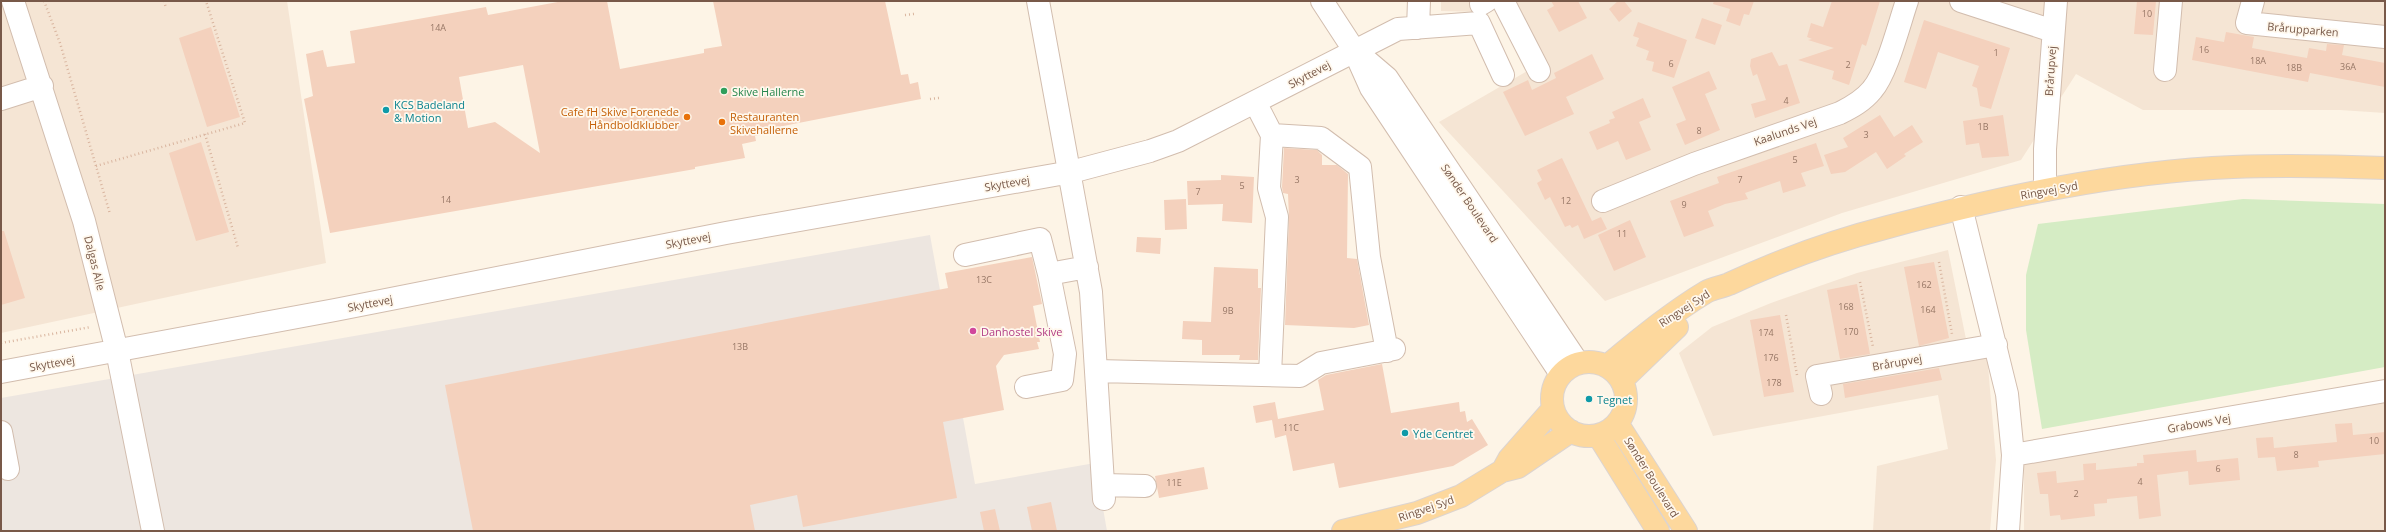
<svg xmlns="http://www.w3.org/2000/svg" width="2386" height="532" font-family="'Open Sans',sans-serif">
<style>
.residential{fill:#f5e5d4}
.industrial{fill:#ede6e0}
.green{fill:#d5ecc4}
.building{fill:#f4d1bd;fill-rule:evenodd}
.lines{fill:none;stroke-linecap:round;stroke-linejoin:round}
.minor-casing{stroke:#d2bdae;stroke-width:24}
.major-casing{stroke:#dcd4d0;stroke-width:24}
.path{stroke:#d9b59f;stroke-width:2.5;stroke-dasharray:1 3;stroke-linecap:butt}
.minor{stroke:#fff;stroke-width:22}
.major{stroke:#fdd89d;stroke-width:22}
.leisure-dot{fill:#2e9e5b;stroke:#fff8ed;stroke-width:1.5}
.culture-dot{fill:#0f9aa8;stroke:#fff8ed;stroke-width:1.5}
.food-dot{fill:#e8710a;stroke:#fff8ed;stroke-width:1.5}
.hotel-dot{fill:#d1479c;stroke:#fff8ed;stroke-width:1.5}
.labels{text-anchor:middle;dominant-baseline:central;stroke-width:3.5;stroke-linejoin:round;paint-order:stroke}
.number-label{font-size:9px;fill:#977766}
.street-label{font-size:11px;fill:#785949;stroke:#fff8ed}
.leisure-label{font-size:11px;fill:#27864d;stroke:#fff8ed;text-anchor:start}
.culture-label{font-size:11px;fill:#0d838f;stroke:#fff8ed;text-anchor:start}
.food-label{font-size:11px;fill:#c56008;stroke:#fff8ed;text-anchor:end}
.hotel-label{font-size:11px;fill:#b23c85;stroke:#fff8ed;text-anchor:start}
</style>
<rect width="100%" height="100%" fill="#fdf4e6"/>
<path class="residential" d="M1,1H287L326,263L1,333Z
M1441,1H2385V113L2340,110H2143L2076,74L2021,160L1842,213L1605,301L1439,122L1529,70L1497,6L1481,12L1441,11Z
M1948,250L1969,354H1987L1996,460L1990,531H1873L1877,466L1948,449L1938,395L1713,436L1679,353L1712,327L1771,303L1857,273Z
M2385,401V531H2024V464Z"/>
<path class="industrial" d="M930,235L975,484L1095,463L1107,531H1V398Z"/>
<path class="green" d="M2243,199L2385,204V367L2042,429L2026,330V275L2038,224Z"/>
<path class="building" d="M563,1H607L620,69L704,53V49L722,46L713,1H885L901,75L908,74L910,84L918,82L921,99L778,127L779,131L755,136L756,141L742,144L745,158L695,167V169L330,233L304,99L313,96L306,54L323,50L327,67L355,63L350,31L486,7L488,15ZM523,65L540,153L495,122L468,128L459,77Z
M1551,1H1578L1587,18L1559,32L1547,10L1554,6Z
M1618,1H1624L1632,11L1619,22L1609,9Z
M1714,1H1754L1749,15L1744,14L1740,26L1726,21L1730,9L1713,4Z
M1832,1H1880L1866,46L1862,44L1849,85L1832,79L1834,71L1798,60L1834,48L1808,40L1812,39L1807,37L1811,23L1823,27Z
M2137,1H2156L2153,35L2134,34Z
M1702,18L1722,25L1715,45L1695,38Z
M1924,20L2010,48L1991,109L1980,106L1977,88L1972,86L1979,66L1938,52L1926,89L1904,82Z
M1638,22L1687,40L1674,78L1652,71L1654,62L1646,60L1649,51L1636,46L1639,38L1633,36Z
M211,27L240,117L207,127L179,38Z
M2226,32L2254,37L2252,48L2307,58L2309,48L2326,51L2327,44L2344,45L2342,55L2385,63V87L2310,73L2308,82L2192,60L2196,37L2224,42Z
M1772,52L1779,66L1787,64L1800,103L1755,118L1751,104L1766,100L1757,74L1753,76L1750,66L1751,59Z
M1592,54L1604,79L1566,97L1574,114L1525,136L1503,92L1528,80L1532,90L1556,78L1554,73Z
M1709,71L1717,89L1705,94L1720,130L1685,145L1676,124L1686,120L1672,87Z
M1643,98L1651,117L1639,122L1651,150L1626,160L1618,141L1597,150L1589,132L1610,123L1609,120L1615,118L1612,112Z
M1880,115L1894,137L1912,125L1923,142L1904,154L1906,156L1887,169L1876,152L1845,172L1831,174L1824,155L1848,147L1843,138Z
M2003,115L2009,156L1982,158L1979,143L1966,145L1963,121Z
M201,142L229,232L196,241L169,153Z
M1816,143L1824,166L1801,173L1806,186L1783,193L1780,181L1745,193L1748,199L1725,204L1708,211L1714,226L1684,237L1670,201L1719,183L1717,177Z
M1284,148L1317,150L1322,155V165H1337L1348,174L1347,258L1357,259L1369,325L1354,328L1285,325L1289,218L1288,194L1283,193L1282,187Z
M1562,158L1592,221L1601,217L1607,229L1584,239L1578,225L1572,228L1570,225L1565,227L1550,197L1545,200L1537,183L1542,180L1537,170Z
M1221,175L1254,177L1252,223L1222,221L1223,204L1188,205L1187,181L1221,180Z
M1186,199L1187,229L1165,230L1164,200Z
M1630,220L1646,257L1614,271L1598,235Z
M1,231H4L25,298L1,305Z
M1137,237L1161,238L1160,254L1136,252Z
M1032,257L1042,304L1033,306L1040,342H1037L1039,349L1004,355L996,366L1004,410L943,422L957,498L803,527L797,495L750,505L755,531H473L445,385L948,288L945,273Z
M1934,262L1949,338L1919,346L1904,267Z
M1214,267L1258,269V288H1261L1258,360H1239L1240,355H1202V340L1182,339L1183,321L1211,322Z
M1857,284L1870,354L1840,359L1827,290Z
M1780,315L1794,392L1764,397L1750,320Z
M1382,364L1391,413L1459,402L1460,412L1465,411L1467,422L1472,419L1488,445L1453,466L1339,488L1334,463L1293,471L1286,435L1275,438L1272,420L1256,423L1253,406L1275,402L1278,419L1324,410L1318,380L1326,375Z
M1939,368L1942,380L1845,398L1843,384Z
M2352,423L2353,435L2385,432V454L2318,461L2319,467L2277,471L2275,457L2258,458L2256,438L2273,437L2274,448L2337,442L2335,424Z
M2196,450L2197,462L2238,458L2240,480L2189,485L2188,471L2157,475L2161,516L2139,519L2137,496L2107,499V503L2094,504L2095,516L2061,520L2060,515L2050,516L2048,494H2040L2037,473L2056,471L2057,483L2084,480L2083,464L2096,463V470L2137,466V463H2144L2143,455Z
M1204,467L1208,489L1159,498L1155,476Z
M1051,502L1057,531H1032L1027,507Z
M995,509L1000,531H984L980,512Z"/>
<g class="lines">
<g class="minor-casing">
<path id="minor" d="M13,1L84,221L117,351L153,531
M1038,1L1091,292L1104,499
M1322,1L1354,50L1371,88L1561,374
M1503,1L1539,71
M1961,1L2053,31
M2253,1L2247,23L2385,37
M1481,4L1486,1
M1418,28L1419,1
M1360,55L1387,78L1578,363
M2165,70L2171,1
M1,99L42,86
M1255,102L1272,135L1269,188L1277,217L1270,375
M1272,135L1321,138L1360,167L1369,257L1387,351
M2045,190V149L2056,1
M1603,201L1694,164L1840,113C1852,107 1863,101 1872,90C1887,73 1899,24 1907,1
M1961,207L2007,394L2013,455L2008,531
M965,255L1040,239L1049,274L1087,267
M1097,371L1300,376L1321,363L1394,349
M1,372L335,310L726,233L1071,172L1150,151L1178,141L1398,29L1479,23L1503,75
M1026,387L1062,380L1065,354L1049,274
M1821,394L1817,376L1996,345
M1,432L8,469
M2013,455L2385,391
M1104,485L1145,486"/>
</g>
<g class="major-casing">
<path id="major" d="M1552 399a37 37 0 1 1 74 0a37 37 0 1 1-74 0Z
M1607,366C1639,340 1671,313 1706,292C1713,288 1722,287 1729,284C1781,260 1833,241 1888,227C2000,197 2116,172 2233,167C2283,165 2334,166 2385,168
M1622,380L1677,327
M1617,423L1686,531
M1598,435L1658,531
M1503,470L1509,459L1553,409
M1343,531L1417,513L1461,496L1502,471L1518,467L1571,431"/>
</g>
<path class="path" d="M44,1L60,43L110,214
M164,1L166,8
M905,15L914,14
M930,99L939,98
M205,134L238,248
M96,166L245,123L206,1
M1939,262L1952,334
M1860,282L1873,347
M1786,315L1797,375
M1,343L91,327"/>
<use href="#minor" class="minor"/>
<use href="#major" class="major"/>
</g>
<circle class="leisure-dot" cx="724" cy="91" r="4"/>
<g class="culture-dot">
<circle cx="386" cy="110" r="4"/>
<circle cx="1589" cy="399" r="4"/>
<circle cx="1405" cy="433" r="4"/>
</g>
<g class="food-dot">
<circle cx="687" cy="117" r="4"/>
<circle cx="722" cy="122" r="4"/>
</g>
<circle class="hotel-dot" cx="973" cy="331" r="4"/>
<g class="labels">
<g class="number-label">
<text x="2147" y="13">10</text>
<text x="438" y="27">14A</text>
<text x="2204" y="49">16</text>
<text x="1996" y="52">1</text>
<text x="2258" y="60">18A</text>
<text x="1671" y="63">6</text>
<text x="1848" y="64">2</text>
<text x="2348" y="66">36A</text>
<text x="2294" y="67">18B</text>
<text x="1786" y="100">4</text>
<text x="1983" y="126">1B</text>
<text x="1699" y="130">8</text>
<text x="1866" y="134">3</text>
<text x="1795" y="159">5</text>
<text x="1297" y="179">3</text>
<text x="1740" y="179">7</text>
<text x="1242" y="185">5</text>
<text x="1198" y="191">7</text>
<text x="446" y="199">14</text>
<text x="1566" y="200">12</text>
<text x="1684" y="204">9</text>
<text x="1622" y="233">11</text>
<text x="984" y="279">13C</text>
<text x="1924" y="284">162</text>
<text x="1846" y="306">168</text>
<text x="1928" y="309">164</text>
<text x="1228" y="310">9B</text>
<text x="1851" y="331">170</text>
<text x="1766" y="332">174</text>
<text x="740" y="346">13B</text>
<text x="1771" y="357">176</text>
<text x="1774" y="382">178</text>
<text x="1291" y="427">11C</text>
<text x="2374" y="440">10</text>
<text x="2296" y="454">8</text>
<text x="2218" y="468">6</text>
<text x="2140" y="481">4</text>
<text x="1174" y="482">11E</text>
<text x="2076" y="493">2</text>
</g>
<g class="street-label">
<text transform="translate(2303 29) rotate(5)">Brårupparken</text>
<text transform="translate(2050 71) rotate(-86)">Brårupvej</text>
<text transform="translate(1309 74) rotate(-28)">Skyttevej</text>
<text transform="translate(1785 131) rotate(-19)">Kaalunds Vej</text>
<text transform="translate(1007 183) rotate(-10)">Skyttevej</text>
<text transform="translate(2049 190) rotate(-10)">Ringvej Syd</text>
<text transform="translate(1470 203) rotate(56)">Sønder Boulevard</text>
<text transform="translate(688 240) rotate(-11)">Skyttevej</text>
<text transform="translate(95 263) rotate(76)">Dalgas Alle</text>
<text transform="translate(370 303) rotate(-11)">Skyttevej</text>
<text transform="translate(1684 308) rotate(-33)">Ringvej Syd</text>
<text transform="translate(1897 362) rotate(-10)">Brårupvej</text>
<text transform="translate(52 363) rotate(-10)">Skyttevej</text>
<text transform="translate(2199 423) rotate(-10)">Grabows Vej</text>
<text transform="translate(1652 477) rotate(58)">Sønder Boulevard</text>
<text transform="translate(1426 508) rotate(-19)">Ringvej Syd</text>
</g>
<g class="leisure-label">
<text x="732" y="91">Skive Hallerne</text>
</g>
<g class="culture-label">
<text x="394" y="104">KCS Badeland<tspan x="394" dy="13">&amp; Motion</tspan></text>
<text x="1597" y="399">Tegnet</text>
<text x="1413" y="433">Yde Centret</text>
</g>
<g class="food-label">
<text x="679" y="111">Cafe fH Skive Forenede<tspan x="679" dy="13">Håndboldklubber</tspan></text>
<text x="730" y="116" text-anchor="start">Restauranten<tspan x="730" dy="13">Skivehallerne</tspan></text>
</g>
<g class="hotel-label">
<text x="981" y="331">Danhostel Skive</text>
</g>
</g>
<rect width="2386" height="532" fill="none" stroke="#785949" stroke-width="4"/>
</svg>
